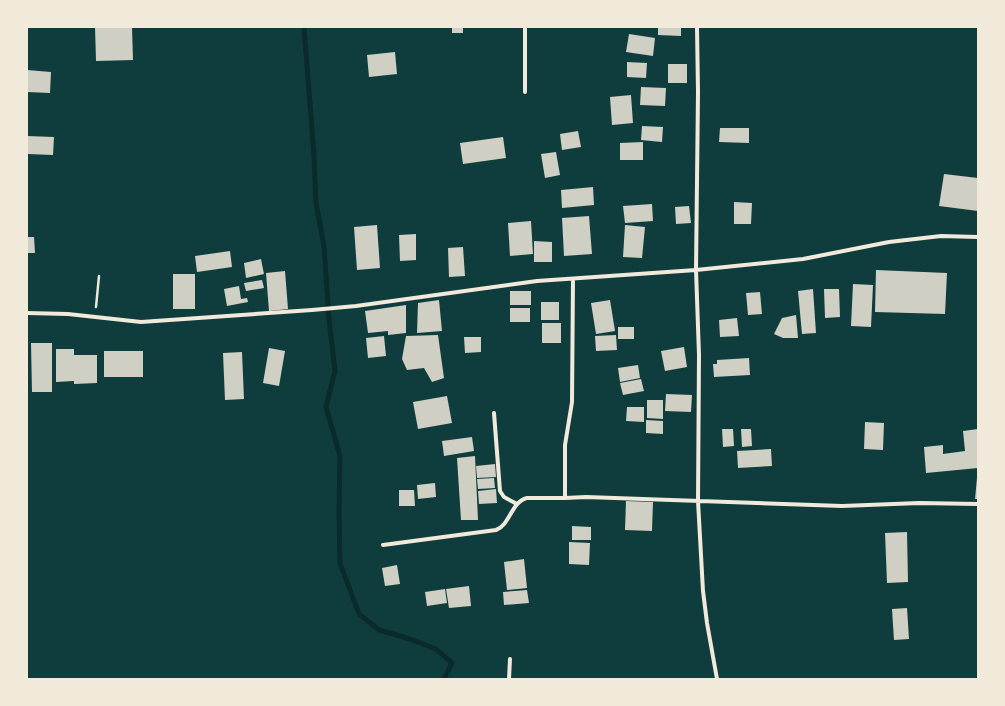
<svg xmlns="http://www.w3.org/2000/svg" width="1005" height="706" font-family="'Times New Roman',serif">
<style>
.lines{fill:none;stroke-linecap:round;stroke-linejoin:round}
.stream{stroke:#0a2a2b;stroke-width:5}
.building{fill:#cfcfc3}
.path{stroke:#f1e9da;stroke-width:2.5}
.minor{stroke:#f1e9da;stroke-width:4}
</style>
<rect width="100%" height="100%" fill="#0f3d3e"/>
<g class="lines">
<path class="stream" d="M304,27L314,156L316,203L324,246L329,319L335,371L326,407L340,456L339,512L340,563L359,614L379,630L407,638L436,649L452,663L444,679"/>
</g>
<path class="building" d="M95,27H132L133,60L96,61Z
M452,27H463V33H452Z
M658,27H681V36L658,35Z
M629,34L655,38L653,56L626,52Z
M395,52L397,74L369,77L367,55Z
M627,62L647,63L646,78L627,77Z
M668,64H687V83H668Z
M27,70L51,72L50,93L27,92Z
M641,87L666,88L665,106L640,105Z
M631,95L633,123L612,125L610,97Z
M642,126L663,127L662,142L641,140Z
M720,128H749V143L719,142Z
M578,131L581,147L562,150L560,134Z
M27,136L54,137L53,155L27,154Z
M503,137L506,158L463,164L460,143Z
M643,142V160H620V143Z
M556,152L560,175L545,178L541,154Z
M944,174L978,178V211L939,206Z
M593,187L594,205L562,208L561,190Z
M734,202L752,203L751,224H734Z
M652,204L653,221L625,223L623,206Z
M689,206L691,223L676,224L675,207Z
M589,216L592,254L564,256L562,218Z
M531,221L533,254L510,256L508,223Z
M377,225L380,268L357,270L354,227Z
M625,225L645,227L642,258L623,257Z
M416,234V260L400,261L399,235Z
M27,237H34L35,253H27Z
M534,241L552,242V262H534Z
M463,247L465,276L449,277L448,248Z
M230,251L232,267L197,272L195,256Z
M261,259L264,274L246,278L244,263Z
M876,270L947,273L945,314L875,312Z
M285,271L288,309L269,311L266,273Z
M173,274H195V309H173Z
M262,280L264,288L246,291L244,283Z
M853,284L873,285L871,327L851,326Z
M239,286L241,299L247,298L248,302L227,306L224,289Z
M813,289L816,333L802,334L798,291Z
M824,289H839L840,317L825,318Z
M510,291H531V305H510Z
M760,292L762,314L748,315L746,293Z
M439,300L442,331L417,333L418,303Z
M610,300L615,331L596,334L591,303Z
M541,302H559V320H541Z
M406,305V333L388,335V331L368,333L365,311Z
M510,308H530V322H510Z
M796,315L798,338H783L774,334L782,318Z
M737,318L739,336L720,337L719,320Z
M542,323H561V343H542Z
M618,327H634V339H618Z
M438,335L444,378L432,382L424,368L407,370L402,359L406,336Z
M616,335L617,350L596,351L595,336Z
M384,336L386,356L368,358L366,338Z
M464,337H481V352L465,353Z
M31,343H52V392H32Z
M684,347L687,367L665,371L661,351Z
M269,348L285,351L279,386L263,383Z
M56,349H74V355H97V383L74,384V381L56,382Z
M104,351H143V377H104Z
M242,352L244,399L225,400L223,353Z
M749,358L750,375L714,377L713,364H717V360Z
M638,365L640,378L620,382L618,368Z
M641,379L644,391L623,395L620,383Z
M666,394L692,395L691,412L665,411Z
M447,396L452,423L418,429L413,402Z
M647,400H663V419L647,418Z
M627,407H644V422L626,421Z
M646,420L663,421V434L646,433Z
M865,422L884,423L883,450L864,449Z
M722,429H733L734,446L723,447Z
M741,429H751L752,446L742,447Z
M978,429V468L926,473L924,447L943,445V454L965,451L963,431Z
M472,437L474,451L444,456L442,441Z
M771,449L772,466L738,468L737,451Z
M475,456L478,520H461L457,458Z
M495,464L496,477L477,478L476,466Z
M494,478L495,488L478,489L477,479Z
M977,478H978V499H975Z
M435,483L436,497L418,499L417,485Z
M496,489L497,503L479,504L478,491Z
M399,490H414L415,506H399Z
M626,501L653,502L652,531L625,530Z
M572,526L591,527V540H572Z
M907,532L908,582L887,583L885,533Z
M569,542L590,543L589,565L569,564Z
M524,559L527,588L507,590L504,562Z
M397,565L400,584L385,586L382,568Z
M469,586L471,606L449,608L446,589Z
M445,589L447,603L427,606L425,592Z
M527,590L529,603L504,605L503,592Z
M907,608L909,639L894,640L892,609Z"/>
<g class="lines">
<path class="path" d="M96,307L99,276"/>
<path class="minor" d="M697,27L698,92L696,270L699,355L698,501L703,591L707,623L717,679
M525,92V27
M573,280L572,402L565,445V498L586,497L842,506L919,503L978,504
M27,313L68,314L141,322L312,310L356,306L537,281L696,270L803,259L889,242L941,236L978,237
M494,413L500,491L504,497L517,504
M383,545L496,530C510,525 511,502 527,498H565
M509,679L510,659"/>
</g>
<rect width="1005" height="706" fill="none" stroke="#f1e9da" stroke-width="56"/>
</svg>
